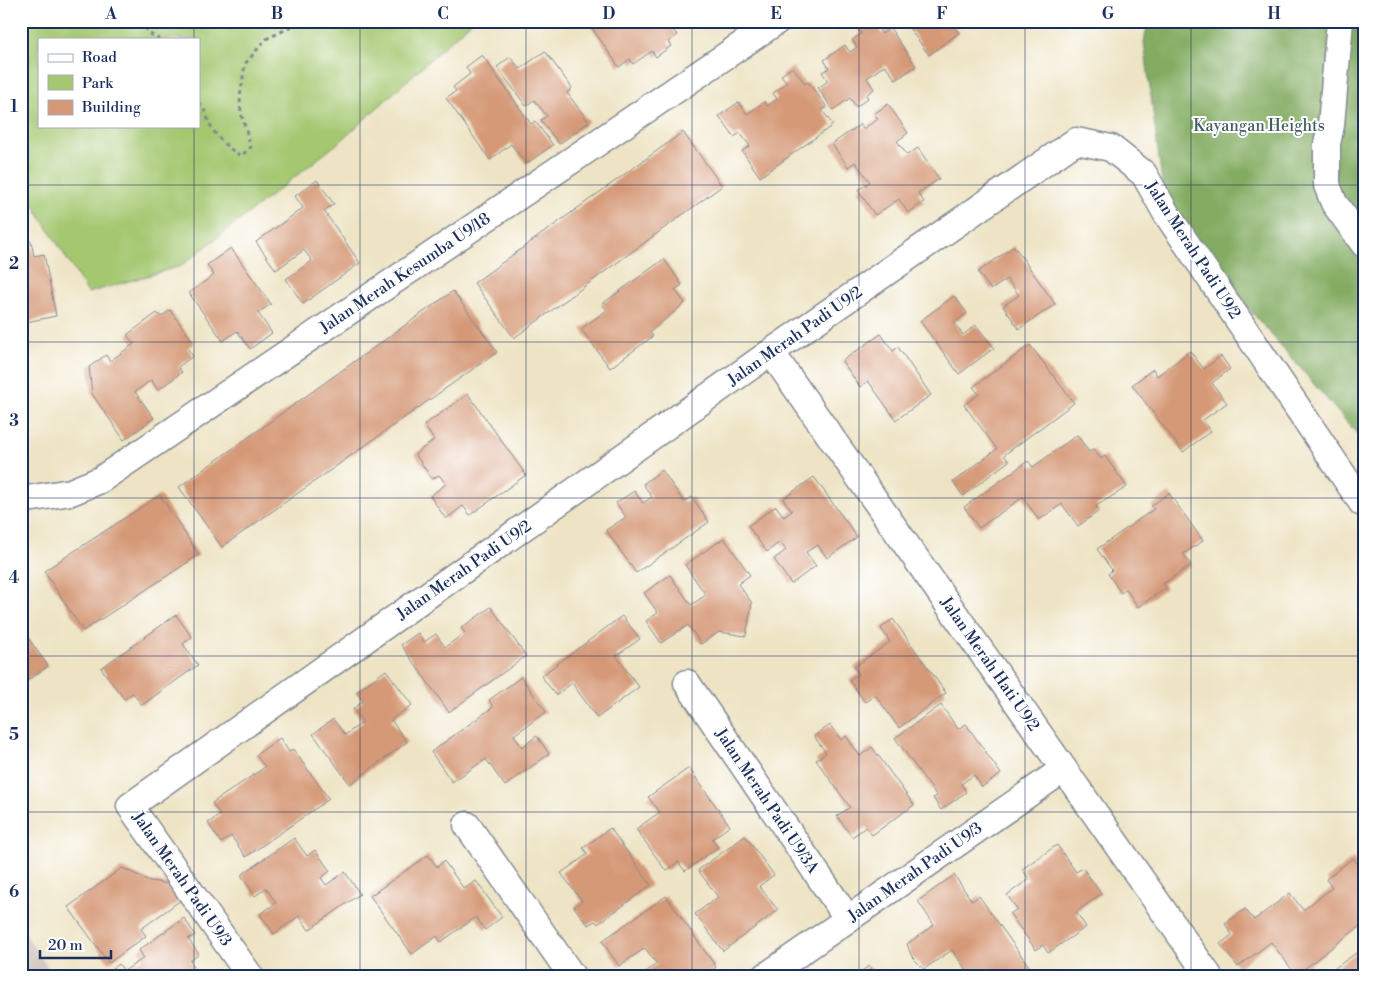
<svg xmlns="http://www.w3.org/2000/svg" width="1385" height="997" font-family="'Libre Bodoni',serif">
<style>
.industrial{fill:#cec1ba}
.green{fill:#a4c770;stroke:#607b67;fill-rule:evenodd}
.forest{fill:#83ac62;stroke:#4f6e60}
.building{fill:#d59977}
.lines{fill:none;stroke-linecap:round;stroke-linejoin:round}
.minor-casing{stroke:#848a92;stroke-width:29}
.path{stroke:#848a92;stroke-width:3;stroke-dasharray:4 4;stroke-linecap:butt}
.minor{stroke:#fff;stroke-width:26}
.grid{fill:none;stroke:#1b2f5e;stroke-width:1;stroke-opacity:0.55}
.labels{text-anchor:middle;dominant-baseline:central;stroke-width:4;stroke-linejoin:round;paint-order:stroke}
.park-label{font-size:16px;fill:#445d63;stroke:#fff}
.street-label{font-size:16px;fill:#1b2f5e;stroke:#fff}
.neatline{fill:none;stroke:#1b2f5e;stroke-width:2}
.grid-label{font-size:16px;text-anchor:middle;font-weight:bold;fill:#1b2f5e}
</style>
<rect width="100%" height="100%" fill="#fff"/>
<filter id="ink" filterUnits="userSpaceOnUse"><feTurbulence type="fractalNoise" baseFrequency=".02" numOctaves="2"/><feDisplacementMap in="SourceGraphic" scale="10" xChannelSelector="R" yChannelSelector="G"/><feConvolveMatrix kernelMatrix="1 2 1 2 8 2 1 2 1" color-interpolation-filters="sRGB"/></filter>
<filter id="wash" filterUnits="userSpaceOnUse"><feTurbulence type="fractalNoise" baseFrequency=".0096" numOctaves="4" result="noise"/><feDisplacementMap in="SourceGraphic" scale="20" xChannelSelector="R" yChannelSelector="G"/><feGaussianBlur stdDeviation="1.12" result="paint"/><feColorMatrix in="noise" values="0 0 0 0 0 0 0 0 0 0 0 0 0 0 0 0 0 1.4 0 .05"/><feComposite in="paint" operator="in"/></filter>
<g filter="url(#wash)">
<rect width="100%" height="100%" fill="#eee4c5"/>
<path class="industrial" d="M21,928L53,976H21Z"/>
<path class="green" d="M21,21H472L342,140L181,266L88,293L21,185ZM39,39H199V126H39Z"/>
<path class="forest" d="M1148,21H1364V442L1166,213L1144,42Z"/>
<g id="blocks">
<path class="building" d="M587,21H667L677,35L668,42L671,46L656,57L652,51L633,64L630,59L619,67Z
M854,21H873L882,34L890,28L916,66L896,80L885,65L867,78L874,89L866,95L868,98L856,107L850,98L833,110L818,88L828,81L822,72L829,68L824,60L845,45L850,52L857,47L852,40L861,34Z
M904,21H956L952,24L959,33L929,55Z
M545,51L572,88L567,93L589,122L559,144L541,120L547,116L534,100L526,106L497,67L510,57L520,69Z
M482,55L531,124L535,121L553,145L526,164L511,144L490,160L446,98L456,91L453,87L470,74L466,67Z
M793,67L805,84L808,82L827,107L822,110L833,125L760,177L742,151L750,146L740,133L734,137L719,116L739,102L747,114L764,102L767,106L777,99L773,93L787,83L781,75Z
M888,104L908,133L897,141L907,155L918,148L939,179L918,193L924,202L908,213L899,199L875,215L858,190L870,182L855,162L848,167L832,144L861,124L863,129L878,119L874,114Z
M683,132L722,186L514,338L474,283Z
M317,180L334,204L324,211L360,263L303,304L286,279L312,261L304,250L276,270L256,242L303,208L295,196Z
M31,241L34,256L44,254L56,316L21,323V243Z
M1014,246L1055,304L1019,329L1003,306L1019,295L1007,279L991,290L978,272Z
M231,248L271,304L258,313L272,333L250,349L237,331L223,341L189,293L214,275L207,265Z
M664,259L682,285L675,290L685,303L650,332L653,336L610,368L581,329L607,310L602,304Z
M453,291L497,352L222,547L179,487Z
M954,296L967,313L954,323L963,335L976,325L994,348L959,374L920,321Z
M170,310L194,343L187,348L193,356L178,367L182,372L158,390L151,380L135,392L154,418L124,440L92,394L89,367L106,355L110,361L134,344L127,335L157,313L161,317Z
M881,334L893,351L898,347L931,395L896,420L868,381L860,387L842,361Z
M1030,345L1074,403L1004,455L1009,461L963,496L953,482L997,449L964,405L979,394L973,387Z
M1190,351L1204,369L1221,356L1230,369L1212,383L1227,403L1203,420L1211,431L1183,452L1132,385L1153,369L1157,376Z
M468,394L526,475L470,515L463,506L446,519L430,496L446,484L439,475L432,479L415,454L434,440L424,425Z
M1077,435L1089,452L1093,449L1101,459L1105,456L1127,487L1096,506L1099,511L1078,526L1062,504L1039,520L1023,497L979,528L964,507L1028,461L1033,467Z
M662,470L684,502L692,497L709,522L636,573L606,530L626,517L616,503L634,491L643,503L652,497L643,484Z
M814,477L857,537L827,558L818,545L806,552L816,566L791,584L774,559L786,550L780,542L767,552L748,526L776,506L784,517L792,511L783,499Z
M1169,493L1203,541L1183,554L1191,565L1163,584L1166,588L1138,607L1126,589L1121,593L1108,574L1112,570L1097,549L1154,509L1151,506Z
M160,495L199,555L83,631L44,571Z
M724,538L750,575L738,584L752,603L746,636L719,632L701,644L688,625L661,643L646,621L658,613L644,593L670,575L691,605L706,595L685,565Z
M491,607L526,656L449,712L401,645L418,633L424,642L436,634L445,647L465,633L461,628Z
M176,615L192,637L183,644L198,665L142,705L133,693L124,699L101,668Z
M622,616L640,639L616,656L639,687L597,718L572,683L556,695L541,676Z
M893,619L946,693L899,728L875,695L865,702L849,680L859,674L854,667L890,642L881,628Z
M21,628L48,666L21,685Z
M386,670L412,705L391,720L407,742L350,784L313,734L333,719L345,735L363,722L353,709L363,701L356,692Z
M521,677L546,712L514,735L522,747L537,736L549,754L505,786L486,759L452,782L431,752L493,707L489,700Z
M941,705L958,729L966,724L1001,774L982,787L974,775L961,784L966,792L941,810L933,798L937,796L895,738Z
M830,725L841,740L846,736L860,756L872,747L914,805L872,835L866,827L852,837L837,816L850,807L816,760L826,753L814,736Z
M280,738L289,752L293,749L329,799L246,857L231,836L221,843L208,823L220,815L212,803L265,767L256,755Z
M689,768L730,826L712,839L718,847L685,871L678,862L666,871L636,829L660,812L648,797Z
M610,828L651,885L598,924L595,921L588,925L574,907L582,901L561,873L588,854L583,848Z
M745,836L774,875L759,886L778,910L723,951L695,914L718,897L698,870Z
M294,838L307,856L315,850L330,871L321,878L326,885L345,872L360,894L309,930L299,916L274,934L260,914L276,903L266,888L255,896L241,875Z
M1057,845L1076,872L1083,868L1101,894L1076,912L1086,927L1048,953L1043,945L1036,950L1010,914L1017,909L1007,895L1029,879L1022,869Z
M428,855L437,867L444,861L464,889L476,881L502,917L485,930L476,917L441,942L437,936L412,954L370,896Z
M1353,858L1364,873V923L1296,975L1271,942L1238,967L1220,944L1232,935L1225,924L1245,909L1254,920L1290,893L1303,910L1332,888L1326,879Z
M122,868L150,881L176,885L185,897L141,929L146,936L109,963L68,907Z
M954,875L972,901L979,896L1033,972L1028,976H971L952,950L924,969L912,957L907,944L934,925L918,901Z
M666,896L716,967L705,976H640L657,964L645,948L619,966L602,941Z
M184,918L195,935L188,939L199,954L190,961L200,976H103L119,964L124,971L144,958L139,950Z
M1356,953L1364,964V976H1324Z
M869,966L876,976H855Z"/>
</g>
</g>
<g filter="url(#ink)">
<use href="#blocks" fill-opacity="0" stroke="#848a92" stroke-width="1"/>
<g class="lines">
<g class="minor-casing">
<path id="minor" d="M1340,21L1331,125L1327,144V185L1334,203L1364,244
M771,352L1209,976
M21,500L71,492L100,480L777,21
M687,683L848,919
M467,825L572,976
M250,976L130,806L771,352L1076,141L1111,148L1144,174L1166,213L1362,503
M766,976L1064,769"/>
</g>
<path class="path" d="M140,21L150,34L159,39
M199,103C206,109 207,120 212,128C218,139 229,149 241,156L251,147L241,113L240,97L245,64L266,39L304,21"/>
<use href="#minor" class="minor"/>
</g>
</g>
<path class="grid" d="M194,21V39M360,21V976M526,21V976M692,21V976M859,21V976M1025,21V976M1191,21V976M194,126V976M21,185H1364M21,342H1364M21,498H1364M21,656H1364M21,812H1364"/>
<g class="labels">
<g class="park-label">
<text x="1259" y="126">Kayangan Heights</text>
</g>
<g class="street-label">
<text transform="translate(1193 250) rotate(57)">Jalan Merah Padi U9/2</text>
<text transform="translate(405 273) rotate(-34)">Jalan Merah Kesumba U9/18</text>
<text transform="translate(795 336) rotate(-35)">Jalan Merah Padi U9/2</text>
<text transform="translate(464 570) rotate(-35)">Jalan Merah Padi U9/2</text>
<text transform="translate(990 664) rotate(55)">Jalan Merah Hati U9/2</text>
<text transform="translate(767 801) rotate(56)">Jalan Merah Padi U9/3A</text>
<text transform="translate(915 872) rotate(-35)">Jalan Merah Padi U9/3</text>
<text transform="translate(182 879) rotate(55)">Jalan Merah Padi U9/3</text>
</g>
</g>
<rect width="1385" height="997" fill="none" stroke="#fff" stroke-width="55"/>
<rect x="38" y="38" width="162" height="90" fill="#ffffff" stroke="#a4acbf"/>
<rect x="48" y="54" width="25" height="8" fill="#ffffff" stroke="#a4acbf"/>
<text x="82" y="62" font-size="15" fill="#1b2f5e">Road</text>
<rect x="48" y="75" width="25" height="15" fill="#a4c770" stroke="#a4acbf"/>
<text x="82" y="88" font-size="15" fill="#1b2f5e">Park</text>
<rect x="48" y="100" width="25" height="15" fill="#d59977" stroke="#a4acbf"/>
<text x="82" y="112" font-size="15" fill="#1b2f5e">Building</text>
<path d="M40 950v8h71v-8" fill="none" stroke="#1b2f5e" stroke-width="2.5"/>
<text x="48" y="950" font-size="15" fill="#1b2f5e" stroke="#ffffff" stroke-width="4" paint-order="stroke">20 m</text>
<rect x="28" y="28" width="1330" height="942" class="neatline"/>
<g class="grid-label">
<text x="111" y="19">A</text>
<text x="277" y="19">B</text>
<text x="443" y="19">C</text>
<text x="609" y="19">D</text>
<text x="776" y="19">E</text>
<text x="942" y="19">F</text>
<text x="1108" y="19">G</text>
<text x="1274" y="19">H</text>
<text x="14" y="112">1</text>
<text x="14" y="269">2</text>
<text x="14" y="426">3</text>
<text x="14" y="583">4</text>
<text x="14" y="740">5</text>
<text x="14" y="897">6</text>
</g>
</svg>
